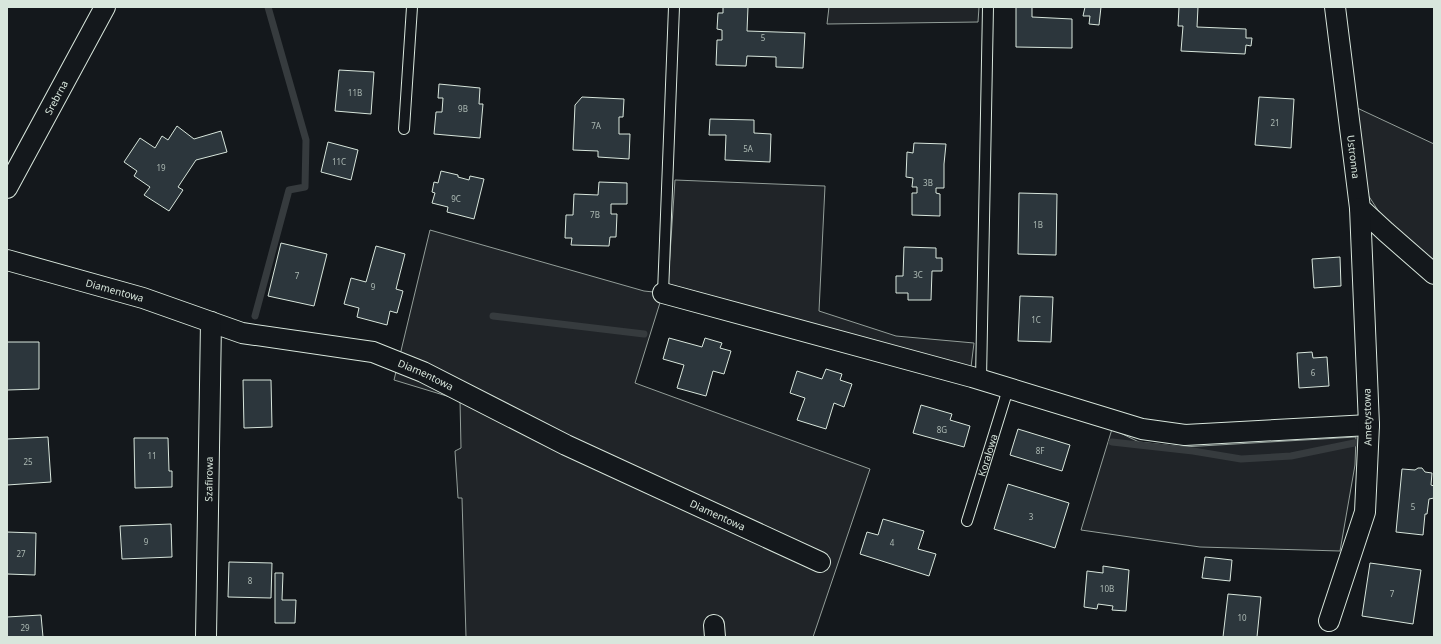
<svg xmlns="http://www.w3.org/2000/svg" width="1441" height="644" font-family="'Noto Sans',sans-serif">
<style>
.green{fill:#202428;stroke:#939e99}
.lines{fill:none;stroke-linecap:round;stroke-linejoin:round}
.stream{stroke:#363b3e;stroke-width:7}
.building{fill:#2c363c;stroke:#d8e6dc}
.service-casing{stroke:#d8e6dc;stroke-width:12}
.minor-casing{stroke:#d8e6dc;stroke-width:22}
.service{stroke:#14181c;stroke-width:10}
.minor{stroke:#14181c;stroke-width:20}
.labels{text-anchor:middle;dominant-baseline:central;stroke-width:3;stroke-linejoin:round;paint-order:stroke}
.number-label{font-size:8px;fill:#adbab4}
.street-label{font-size:10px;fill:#d8e6dc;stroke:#14181c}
</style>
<rect width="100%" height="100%" fill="#14181c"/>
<path class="green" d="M829,7H979L978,22L827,24Z
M1355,107L1434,144V260L1420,251L1387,224L1368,195Z
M675,180L825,186L819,311L896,336L974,343L971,367L668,284Z
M430,230L644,291L663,293L635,383L870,469L813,637H466L462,498H458L455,451L461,448L460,400L394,380Z
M1112,429L1139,442L1183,447L1356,437L1355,465L1340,551L1200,547L1081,530Z"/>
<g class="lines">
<path class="stream" d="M255,316L289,190L305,187L306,140L268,7
M493,316L644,334
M1112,442L1193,451L1241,459L1291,456L1359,442"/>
</g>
<path class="building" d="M723,7H748L747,31L805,33L803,68L776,67V57L747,56L746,66L716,65L717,40H722V30L717,29L718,13H723Z
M1016,7H1032V17L1072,19V48L1016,47Z
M1085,7H1101L1099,25L1089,24L1090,16H1083Z
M1179,7H1198L1197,27L1246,29V38H1252L1251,46L1246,45L1245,54L1181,51L1183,26H1178Z
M339,70L374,72L371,114L335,111Z
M439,84L480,88L479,104H483L480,138L434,134L436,112H442L443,98H438Z
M582,97L624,99L623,117H619V134H630L629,159L598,157V151L573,150L575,105Z
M1259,97L1294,99L1291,148L1255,145Z
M710,119L754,120V133L771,134L770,162L725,160L726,135H709Z
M177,126L194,139L221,131L227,152L196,160L178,187L183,190L169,211L144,195L150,187L134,176L137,171L124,162L140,138L155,148L162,136L168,140Z
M328,142L358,150L351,180L321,172Z
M914,143L946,144L944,164V188H936V193L940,194V216L912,215V193H917V187H912L913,178L906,177L907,152L913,153Z
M441,171L458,175V177L469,180L470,176L484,179L474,219L447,212L448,207L432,203L435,193L432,192L434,182L438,183Z
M599,182L627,183V204H611V214H617L616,237H610L609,246L571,245L572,238H565L566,215H573L574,194L598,195Z
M1019,193L1057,194L1056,255L1018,254Z
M281,243L327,254L314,306L268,296Z
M376,246L405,254L396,289L403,291L397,313L390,311L387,325L357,317L359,308L344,304L351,278L366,282Z
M904,247L936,248V258H942V271H932L931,300H908V293H896V276H903Z
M1340,257L1341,286L1314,288L1312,259Z
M1020,296L1053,297L1051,342L1018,341Z
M669,338L702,347L705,338L722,343L720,348L731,351L724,374L713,371L706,396L677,388L684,365L663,359Z
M7,342H39V389L7,390Z
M1312,352L1313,358L1327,357L1329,386L1299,388L1297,353Z
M826,369L842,374L840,380L852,384L844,407L834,403L826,429L797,420L805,398L790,393L797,371L822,379Z
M243,380H271L272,427L244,428Z
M921,405L952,414L950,420L970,426L964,447L913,433Z
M1018,429L1070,445L1062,471L1010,455Z
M48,437L51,482L7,485V439Z
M134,438H168L169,471H172V487L135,488Z
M1418,468H1422L1425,472L1432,473L1431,485L1434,486V498L1429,499L1427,514H1425L1423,535L1396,532L1402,469L1415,470Z
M1008,484L1069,503L1055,548L994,529Z
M883,519L924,531L918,549L936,554L929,576L860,554L867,532L878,535Z
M171,524L172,557L122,559L120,526Z
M7,532L36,533L35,575L7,574Z
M1205,557L1232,560L1230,581L1202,578Z
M229,562L272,563L271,598L228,597Z
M1370,563L1421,570L1413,624L1362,616Z
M1103,566L1129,570L1126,611L1112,610L1113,606L1098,604L1097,609L1084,607L1087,571L1103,573Z
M275,573H283L282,600H296L295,623H275Z
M1228,594L1261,597L1257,637H1223Z
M41,615L43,637H7V617Z"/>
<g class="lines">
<g class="service-casing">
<g id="service">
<path d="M404,129L412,7"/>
<path d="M663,293L674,7"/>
<path d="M981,380L988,7"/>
<path id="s1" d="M967,521L1008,389"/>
</g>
</g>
<g class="minor-casing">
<g id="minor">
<path id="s2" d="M1335,7L1360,208L1386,232L1434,274"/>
<path id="s3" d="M7,188L105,7"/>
<path id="s4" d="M7,260L143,298L242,333L373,352L423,372L566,445L820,562"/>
<path d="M663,293L972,377L1142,429L1185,435L1369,425"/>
<path d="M1329,621L1365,512L1369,425L1360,208"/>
<path d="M714,625L715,637"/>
<path id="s5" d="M206,637L211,322"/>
</g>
</g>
<use href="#service" class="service"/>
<use href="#minor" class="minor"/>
</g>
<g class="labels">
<g class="number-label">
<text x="763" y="37">5</text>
<text x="355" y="92">11B</text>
<text x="463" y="108">9B</text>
<text x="1275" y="122">21</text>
<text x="596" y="125">7A</text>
<text x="748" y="148">5A</text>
<text x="339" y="161">11C</text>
<text x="161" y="167">19</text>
<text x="928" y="182">3B</text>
<text x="456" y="198">9C</text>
<text x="595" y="214">7B</text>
<text x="1038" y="224">1B</text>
<text x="918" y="274">3C</text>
<text x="297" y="275">7</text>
<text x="373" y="286">9</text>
<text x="1036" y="319">1C</text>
<text x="1313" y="372">6</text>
<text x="942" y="429">8G</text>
<text x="1040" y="450">8F</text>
<text x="152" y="455">11</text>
<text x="28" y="461">25</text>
<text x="1413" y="506">5</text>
<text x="1031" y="516">3</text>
<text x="146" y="541">9</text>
<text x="892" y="542">4</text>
<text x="21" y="553">27</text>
<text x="250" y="580">8</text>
<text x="1107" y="588">10B</text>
<text x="1392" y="593">7</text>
<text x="1242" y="617">10</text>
<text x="25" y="627">29</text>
</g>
<g class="street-label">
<text stroke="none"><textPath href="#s3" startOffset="103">Srebrna</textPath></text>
<text stroke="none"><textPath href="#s2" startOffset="151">Ustronna</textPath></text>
<text stroke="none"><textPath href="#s4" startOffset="112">Diamentowa</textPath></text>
<text stroke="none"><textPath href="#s4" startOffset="436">Diamentowa</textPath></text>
<text transform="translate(1367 417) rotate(-91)">Ametystowa</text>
<text stroke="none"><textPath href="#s1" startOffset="69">Koralowa</textPath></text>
<text stroke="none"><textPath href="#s5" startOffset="158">Szafirowa</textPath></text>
<text stroke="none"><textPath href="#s4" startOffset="760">Diamentowa</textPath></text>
</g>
</g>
<rect width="1441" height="644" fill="none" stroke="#d8e6dc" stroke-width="16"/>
</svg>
